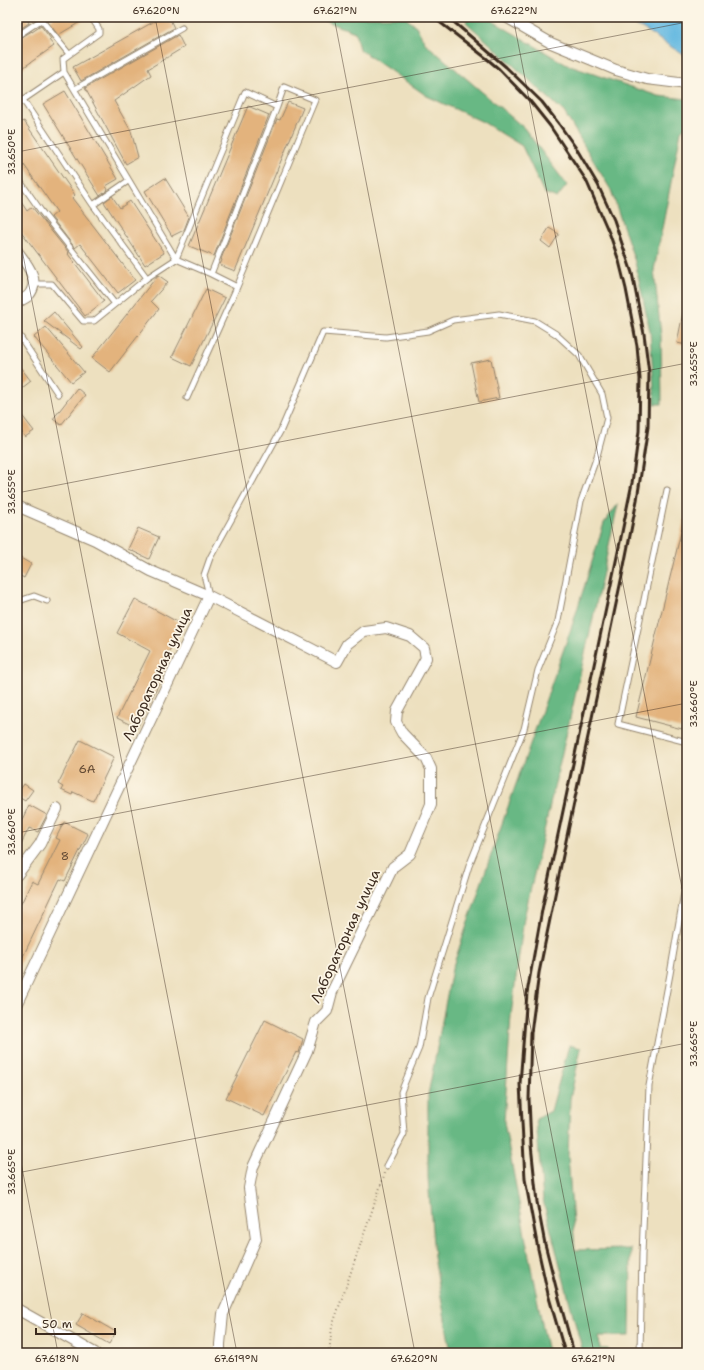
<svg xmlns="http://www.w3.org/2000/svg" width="704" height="1370" font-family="'Shantell Sans',sans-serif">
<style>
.forest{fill:#68b884;stroke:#527151}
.water{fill:#65b9e1;stroke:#507280}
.building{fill:#e3b37d}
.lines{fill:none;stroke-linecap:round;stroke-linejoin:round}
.lane-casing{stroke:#94856e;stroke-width:7}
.street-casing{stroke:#94856e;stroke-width:12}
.path{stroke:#94856e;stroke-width:2;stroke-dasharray:1 3;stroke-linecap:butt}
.lane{stroke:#fff;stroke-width:5}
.street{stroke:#fff;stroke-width:10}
.rail{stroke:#3b2a1e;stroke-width:3}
.ticks{fill:none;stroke:#3b2a1e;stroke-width:1;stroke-opacity:0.45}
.labels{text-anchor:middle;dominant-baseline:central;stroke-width:3.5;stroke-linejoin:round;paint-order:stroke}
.number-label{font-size:12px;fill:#654c36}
.street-label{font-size:14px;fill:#3b2a1e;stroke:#fcf5e5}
.neatline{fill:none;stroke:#3b2a1e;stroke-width:1.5}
.ticks-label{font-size:10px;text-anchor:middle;fill:#3b2a1e}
</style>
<rect width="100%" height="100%" fill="#fcf5e5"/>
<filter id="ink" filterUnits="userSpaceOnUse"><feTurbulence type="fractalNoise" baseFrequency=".025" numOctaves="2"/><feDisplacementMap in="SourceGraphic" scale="8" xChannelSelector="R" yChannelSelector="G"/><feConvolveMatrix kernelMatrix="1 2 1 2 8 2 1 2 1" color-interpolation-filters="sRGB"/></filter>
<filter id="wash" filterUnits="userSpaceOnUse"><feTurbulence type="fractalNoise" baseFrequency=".012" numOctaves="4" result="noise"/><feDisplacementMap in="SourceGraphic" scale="16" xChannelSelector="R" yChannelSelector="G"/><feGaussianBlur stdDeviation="0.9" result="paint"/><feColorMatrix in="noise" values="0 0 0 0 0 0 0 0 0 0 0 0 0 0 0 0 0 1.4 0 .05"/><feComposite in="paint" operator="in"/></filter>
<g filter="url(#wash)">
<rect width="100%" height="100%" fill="#ede0bf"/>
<path class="forest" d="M314,17H404L416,26L425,43L524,128L567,185L557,198L544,193L522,146L483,122L427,96L359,49L355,32Z
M468,17H486L567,65L658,96L687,99V125L681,131L654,270L661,335L662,404H655L650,331L635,262L611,190L564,112L466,22Z
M618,504L591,627L524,918L511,1015L504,1122L532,1273L548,1353H451L434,1257L428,1177V1095L452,969L492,852L573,623L604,523Z
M569,1045L581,1048L570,1099L568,1156L575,1250L631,1249L630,1336H599L600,1349H608L610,1353H583L543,1200L536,1119L551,1111Z"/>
<path class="water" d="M609,17H687V57L642,28Z"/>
<g id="blocks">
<path class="building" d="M17,17H26L29,23L17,31Z
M54,17H87V18L58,35L48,22Z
M162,17H169L174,28L81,81L73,67Z
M41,26L51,39L49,40L54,46L17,72V40L32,31V32Z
M178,35L184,47L148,69L151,75L114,101L131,131L138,157L126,164L85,88Z
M65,91L118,179L106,186L108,190L100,196L43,104Z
M288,102L303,108L235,271L220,265L222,260L221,259L277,119L280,120Z
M248,106L269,115L214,256L189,246Z
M24,121L75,195L72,198L135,280L118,293L80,244L75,248L51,217L57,212L17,155V125Z
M165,178L189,217L184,230L172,236L145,191Z
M17,196L27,211L32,207L69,253L68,254L104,301L85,316L17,226Z
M112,196L120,208L130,201L164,253L145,265L104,202Z
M549,228L559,234L550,248L541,241Z
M158,275L168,282L151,301L159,309L110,372L92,358Z
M206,289L225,298L191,366L172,357Z
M54,312L83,347L81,349L44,321Z
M683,313H687V345L677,343Z
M46,327L84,372L71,382L34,337Z
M491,359L499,398L479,402L471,363Z
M17,363L31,381L17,392Z
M77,388L85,395L61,425L53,419Z
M17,409L34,431L25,437L17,426Z
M684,520H687V709L682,729L636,717Z
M138,528L159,537L149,559L128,549Z
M17,556L31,564L24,578L17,574Z
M135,599L183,625L160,668L165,671L137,728L117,718L150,651L117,633Z
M80,740L114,757L93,801L73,792L72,795L61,790L63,787L58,784Z
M24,784L33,790L25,801L17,796V794Z
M29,805L47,815L38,832L29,828L17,852V830Z
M64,822L88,834L65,881L60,879L17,969V912L32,881L38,884L60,840L56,838Z
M265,1020L303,1039L299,1053L296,1052L264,1116L226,1098Z
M83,1313L116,1332L109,1344L76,1325Z"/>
</g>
</g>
<g filter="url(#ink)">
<use href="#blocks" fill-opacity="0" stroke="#94856e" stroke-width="1"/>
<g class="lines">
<g class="lane-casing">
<path id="lane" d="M39,17L69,54
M17,36L41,20
M64,72L176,259L211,274L277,107L245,92L176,259L147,278
M75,89L182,28
M23,100L93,205L147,278L94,321H83L52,284H33
M17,104L64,72L63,59L99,33V29L91,17
M17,177L41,211L115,304
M93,205L128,181
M211,274L237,287L315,100L284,87L277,107
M17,332L58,394
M187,398L237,287
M667,490L618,724L687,742
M209,595L204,575L210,558L281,430L323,332L386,337L428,331L453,320L499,314L535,321L556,334L579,355L602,394L607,418L597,456L581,501L558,621L538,670L524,729L469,866L428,998L419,1048L409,1072L401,1092L404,1134L387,1166
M17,605L19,601L34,596L47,601
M687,759V764
M640,1353L642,1254L649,1086L670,974L687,875"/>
</g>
<g class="street-casing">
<path id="street" d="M506,17L551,43L616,70L647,79L687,84
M17,251C26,263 42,281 28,296C25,298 20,301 17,303
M17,506L95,540L151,571L209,596L337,662L347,644L364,631L386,628L410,636L424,648L426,658L397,711L396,722L402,733L426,758L431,769V804L410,854L393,867L332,992L327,1011L316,1022L307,1051L253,1167L249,1188L256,1239L223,1314L220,1344V1353
M17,875L40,844L57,809
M17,1003L209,596
M17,1309L95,1353"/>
</g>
<path class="path" d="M329,1353L332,1327L385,1173"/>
<use href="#lane" class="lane"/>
<use href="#street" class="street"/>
<path class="rail" d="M433,17L486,58L499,69L530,101L550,126L586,180L610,235L619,261L626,289L637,346L640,379L639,431L632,483L619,547L542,910L527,993L520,1084L525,1179L538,1249L548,1294L565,1353
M448,17L506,67L542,102L559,124L576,148L598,185L614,220L632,273L644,334L649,373L648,427L637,500L623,571L568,831L539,973L531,1033L529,1099L531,1145L537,1202L545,1244L558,1295L574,1353"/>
</g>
</g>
<path class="ticks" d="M155,17L415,1353M334,17L594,1353M513,17L687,914M17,152L687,22M17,224L237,1353M17,493L687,363M17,833L687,703M17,1142L58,1353M17,1173L687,1043"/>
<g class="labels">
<g class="number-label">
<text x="87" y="769">6А</text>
<text x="65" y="856">8</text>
</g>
<g class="street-label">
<text transform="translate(157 674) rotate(-65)">Лабораторная улица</text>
<text transform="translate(345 936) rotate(-65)">Лабораторная улица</text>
</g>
</g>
<rect width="704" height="1370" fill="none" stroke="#fcf5e5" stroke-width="44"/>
<path d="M36 1328v6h79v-6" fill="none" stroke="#3b2a1e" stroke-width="2"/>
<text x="42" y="1328" font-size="12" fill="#3b2a1e" stroke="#fcf5e5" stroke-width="3" paint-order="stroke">50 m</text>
<rect x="22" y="22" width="660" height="1326" class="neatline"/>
<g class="ticks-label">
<text x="156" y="14">67.620°N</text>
<text x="335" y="14">67.621°N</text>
<text x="514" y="14">67.622°N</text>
<text transform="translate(11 152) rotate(-90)" y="4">33.650°E</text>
<text transform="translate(693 364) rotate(-90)" y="4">33.655°E</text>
<text transform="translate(11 492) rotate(-90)" y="4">33.655°E</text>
<text transform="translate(693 704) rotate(-90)" y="4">33.660°E</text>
<text transform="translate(11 832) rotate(-90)" y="4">33.660°E</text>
<text transform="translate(693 1044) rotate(-90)" y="4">33.665°E</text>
<text transform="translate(11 1172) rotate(-90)" y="4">33.665°E</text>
<text x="57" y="1362">67.618°N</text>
<text x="236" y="1362">67.619°N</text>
<text x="414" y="1362">67.620°N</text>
<text x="593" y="1362">67.621°N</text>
</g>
</svg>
